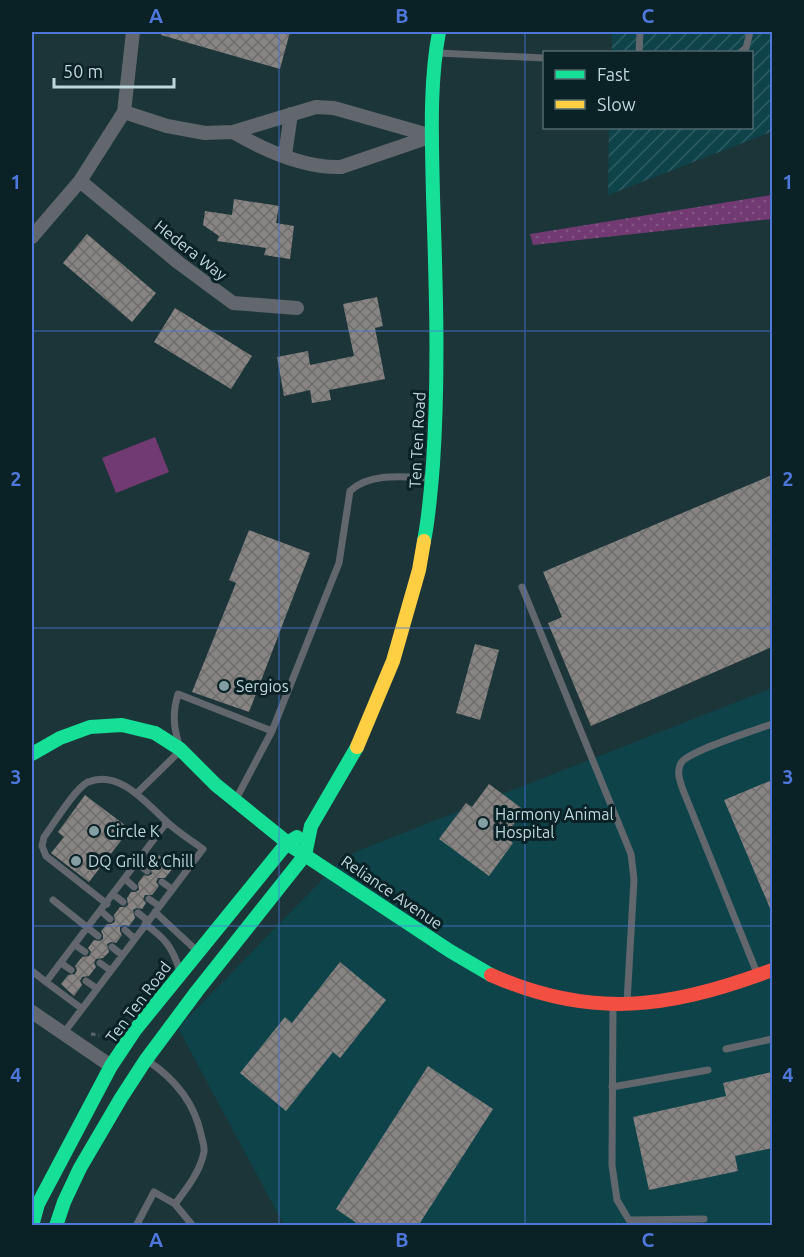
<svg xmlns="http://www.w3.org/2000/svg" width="804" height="1257" font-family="Ubuntu,sans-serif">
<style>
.built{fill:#0e434a}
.industrial{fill:url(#industrial-furrows)}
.grass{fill:url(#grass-dots)}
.garden{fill:#723a72}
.building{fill:url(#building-cross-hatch)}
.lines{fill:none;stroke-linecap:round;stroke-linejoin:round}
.path{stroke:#5d666b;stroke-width:3;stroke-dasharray:4.5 3;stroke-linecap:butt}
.lane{stroke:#61676d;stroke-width:7}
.street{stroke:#61676d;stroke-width:14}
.fast{stroke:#16e098;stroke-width:14}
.slow{stroke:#ffcf43;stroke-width:14}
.jam{stroke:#f24e42;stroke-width:14}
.grid{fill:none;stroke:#4d77d9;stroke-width:1.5;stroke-opacity:0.55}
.poi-dot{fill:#849fa3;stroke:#0a2125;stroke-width:2}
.labels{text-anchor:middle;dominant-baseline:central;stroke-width:6;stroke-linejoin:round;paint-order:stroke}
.street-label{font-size:16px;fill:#bcd8dc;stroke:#0a2125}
.poi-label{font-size:16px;fill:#bcd8dc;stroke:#0a2125;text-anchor:start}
.neatline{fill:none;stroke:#4d77d9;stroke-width:2}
.grid-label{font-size:20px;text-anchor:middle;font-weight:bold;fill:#4d77d9}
</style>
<defs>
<pattern id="industrial-furrows" width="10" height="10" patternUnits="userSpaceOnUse" patternTransform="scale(1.5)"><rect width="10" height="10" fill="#0e434a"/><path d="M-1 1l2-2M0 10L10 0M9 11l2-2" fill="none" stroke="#2f5d64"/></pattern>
<pattern id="grass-dots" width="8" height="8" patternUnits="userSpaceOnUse" patternTransform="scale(1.5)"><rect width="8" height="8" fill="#723a72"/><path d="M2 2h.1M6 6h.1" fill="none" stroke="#845686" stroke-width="1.8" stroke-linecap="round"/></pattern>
<pattern id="building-cross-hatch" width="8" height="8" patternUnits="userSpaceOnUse" patternTransform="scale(1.5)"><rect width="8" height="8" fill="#888483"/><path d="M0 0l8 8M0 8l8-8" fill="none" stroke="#6c6d6c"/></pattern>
</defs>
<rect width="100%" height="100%" fill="#1c3538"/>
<path class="built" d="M772,688V1225H284L178,1028L345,856Z"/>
<path class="industrial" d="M612,32H772L771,132L608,195L609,128H752V52H612Z"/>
<path class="grass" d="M772,195V219L533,245L530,234Z"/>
<path class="garden" d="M155,437L169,472L116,493L102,458Z"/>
<path class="building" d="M162,32H290L280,69L161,35Z
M234,199L279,206L276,223L294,226L290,259L264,255L266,248L217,241L219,236L203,225L205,211L232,215Z
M87,234L156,293L132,322L63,263Z
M377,297L383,326L375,328L385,379L329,390L331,400L312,403L310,390L284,396L277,357L308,351L310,365L354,356L343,304Z
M175,308L252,356L231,389L154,342Z
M772,475V647L591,726L548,623L562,617L543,572Z
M249,530L310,553L249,712L192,692L236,583L229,580Z
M475,644L499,650L480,720L456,713Z
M772,780V913L724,800Z
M489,784L524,810L505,836L513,843L489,876L439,839L466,803L472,807Z
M85,795L130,829L89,882L51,853L64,837L58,832Z
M159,855L174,867L165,878H158L156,882L159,886L152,895H145L143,899L146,903L142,909L137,908L133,910L135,918L129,926L124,925L120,927V931L122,935L116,943L111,942L107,944L109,952L103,958L96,959L94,963L96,967L89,976L82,977L80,981L82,985L74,996L61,984L68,975L75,974L77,970L75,966L82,957L89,956L91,952L88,948L94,940L99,941L103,939V935L101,931L107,924H111L115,922L114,915L120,907H125L128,905L127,898L131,892H135L139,890L138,883L144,875L148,876L152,874L150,867Z
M340,962L386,1000L340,1058L333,1052L286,1111L240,1073L285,1017L292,1023Z
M428,1066L493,1109L418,1226H361L336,1209Z
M772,1072V1148L735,1156L738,1171L649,1190L633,1117L726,1096L723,1083Z"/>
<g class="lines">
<path class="path" d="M91,1034L99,1035"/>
<path class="lane" d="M639,52L640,32
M741,52L746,48L750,32
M438,53L544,58
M522,587L631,854L634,879L627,1003
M178,741C173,724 173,711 178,694L272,731
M137,793L180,751
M236,799L272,731L339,563L350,491C370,472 405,477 431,478
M137,863L147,871
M125,879L134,887
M162,882L172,889
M114,895L123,902
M149,899L159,906
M53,900L98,936
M101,911L110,919
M155,912L196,950
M138,913L148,921
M145,924C166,939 172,947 180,971
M125,930L134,938
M75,945L85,952
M112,947L122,955
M61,963L71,970
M100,963L110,970
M32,971L46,982
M757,973L683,790C680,781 676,772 681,763C688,751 756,730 772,724
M86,981L96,988
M81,1008L46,982L167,822
M613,1008L612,1165L617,1200L629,1220L704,1219
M63,1034L203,849C191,840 177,832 166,821C146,803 119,769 88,782C75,788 53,825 44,837L42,846L46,856L107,904
M726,1049L772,1039
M148,1061C175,1079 194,1102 201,1134C202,1140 205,1146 204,1152C200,1172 187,1188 175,1204
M612,1087L708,1070
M136,1226L154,1192L175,1204L193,1226"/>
<path class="street" d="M124,112L167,126L205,133L233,132L316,107L334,108L432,136
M233,132C264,150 305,168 341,167L432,136
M285,155L291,114
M80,181L179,263L233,303L297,308
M32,237L80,181L124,112L133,32
M32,1012L111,1066"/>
<path class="fast" d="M424,541C429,516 431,490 433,464C439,375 436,285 433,196C432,142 429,85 439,32
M32,754L60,738L90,727L122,725L155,733L180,749L216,785L294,848L450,951L491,975
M32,1212L38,1204
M32,1226L38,1204L111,1066L135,1030L287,843L297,837
M56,1226L64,1202L80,1168L121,1098L145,1061L197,991L305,855L311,826L357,747"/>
<path class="slow" d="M357,747L393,661L419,570L424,541"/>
<path class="jam" d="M491,975C592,1020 672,1008 772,970"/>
</g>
<path class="grid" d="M279,32V1226M525,32V1226M32,331H772M32,628H772M32,926H772"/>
<g class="poi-dot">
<circle cx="224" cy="686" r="6"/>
<circle cx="483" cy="823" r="6"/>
<circle cx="94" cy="831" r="6"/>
<circle cx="76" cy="861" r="6"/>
</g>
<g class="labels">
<g class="street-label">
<text transform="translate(191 250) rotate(38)">Hedera Way</text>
<text transform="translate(417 440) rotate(-87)">Ten Ten Road</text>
<text transform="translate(392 892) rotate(34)">Reliance Avenue</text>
<text transform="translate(138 1002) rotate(-53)">Ten Ten Road</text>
</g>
<g class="poi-label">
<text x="236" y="686">Sergios</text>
<text x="495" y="814">Harmony Animal<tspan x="495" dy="18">Hospital</tspan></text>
<text x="106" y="831">Circle K</text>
<text x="88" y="861">DQ Grill &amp; Chill</text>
</g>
</g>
<rect width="804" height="1257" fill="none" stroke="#0a2125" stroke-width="66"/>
<rect x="543" y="51" width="210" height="78" fill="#0a2125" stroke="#516a6e" stroke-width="1.5"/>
<rect x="555" y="70" width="30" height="9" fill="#16e098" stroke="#516a6e" stroke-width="1.5"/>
<text x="597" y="81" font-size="18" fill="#bcd8dc">Fast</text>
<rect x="555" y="100" width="30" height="9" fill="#ffcf43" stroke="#516a6e" stroke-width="1.5"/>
<text x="597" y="111" font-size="18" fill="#bcd8dc">Slow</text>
<path d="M54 78v9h120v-9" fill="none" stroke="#bcd8dc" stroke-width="3"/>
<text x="63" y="78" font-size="18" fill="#bcd8dc" stroke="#0a2125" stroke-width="4.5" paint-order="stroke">50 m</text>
<rect x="33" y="33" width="738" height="1191" class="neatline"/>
<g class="grid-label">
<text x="156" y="23">A</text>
<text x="402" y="23">B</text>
<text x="648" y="23">C</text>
<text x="16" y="189">1</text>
<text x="788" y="189">1</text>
<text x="16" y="486">2</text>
<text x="788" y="486">2</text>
<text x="16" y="784">3</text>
<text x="788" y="784">3</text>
<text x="16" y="1082">4</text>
<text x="788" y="1082">4</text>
<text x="156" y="1247">A</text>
<text x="402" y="1247">B</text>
<text x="648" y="1247">C</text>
</g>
</svg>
